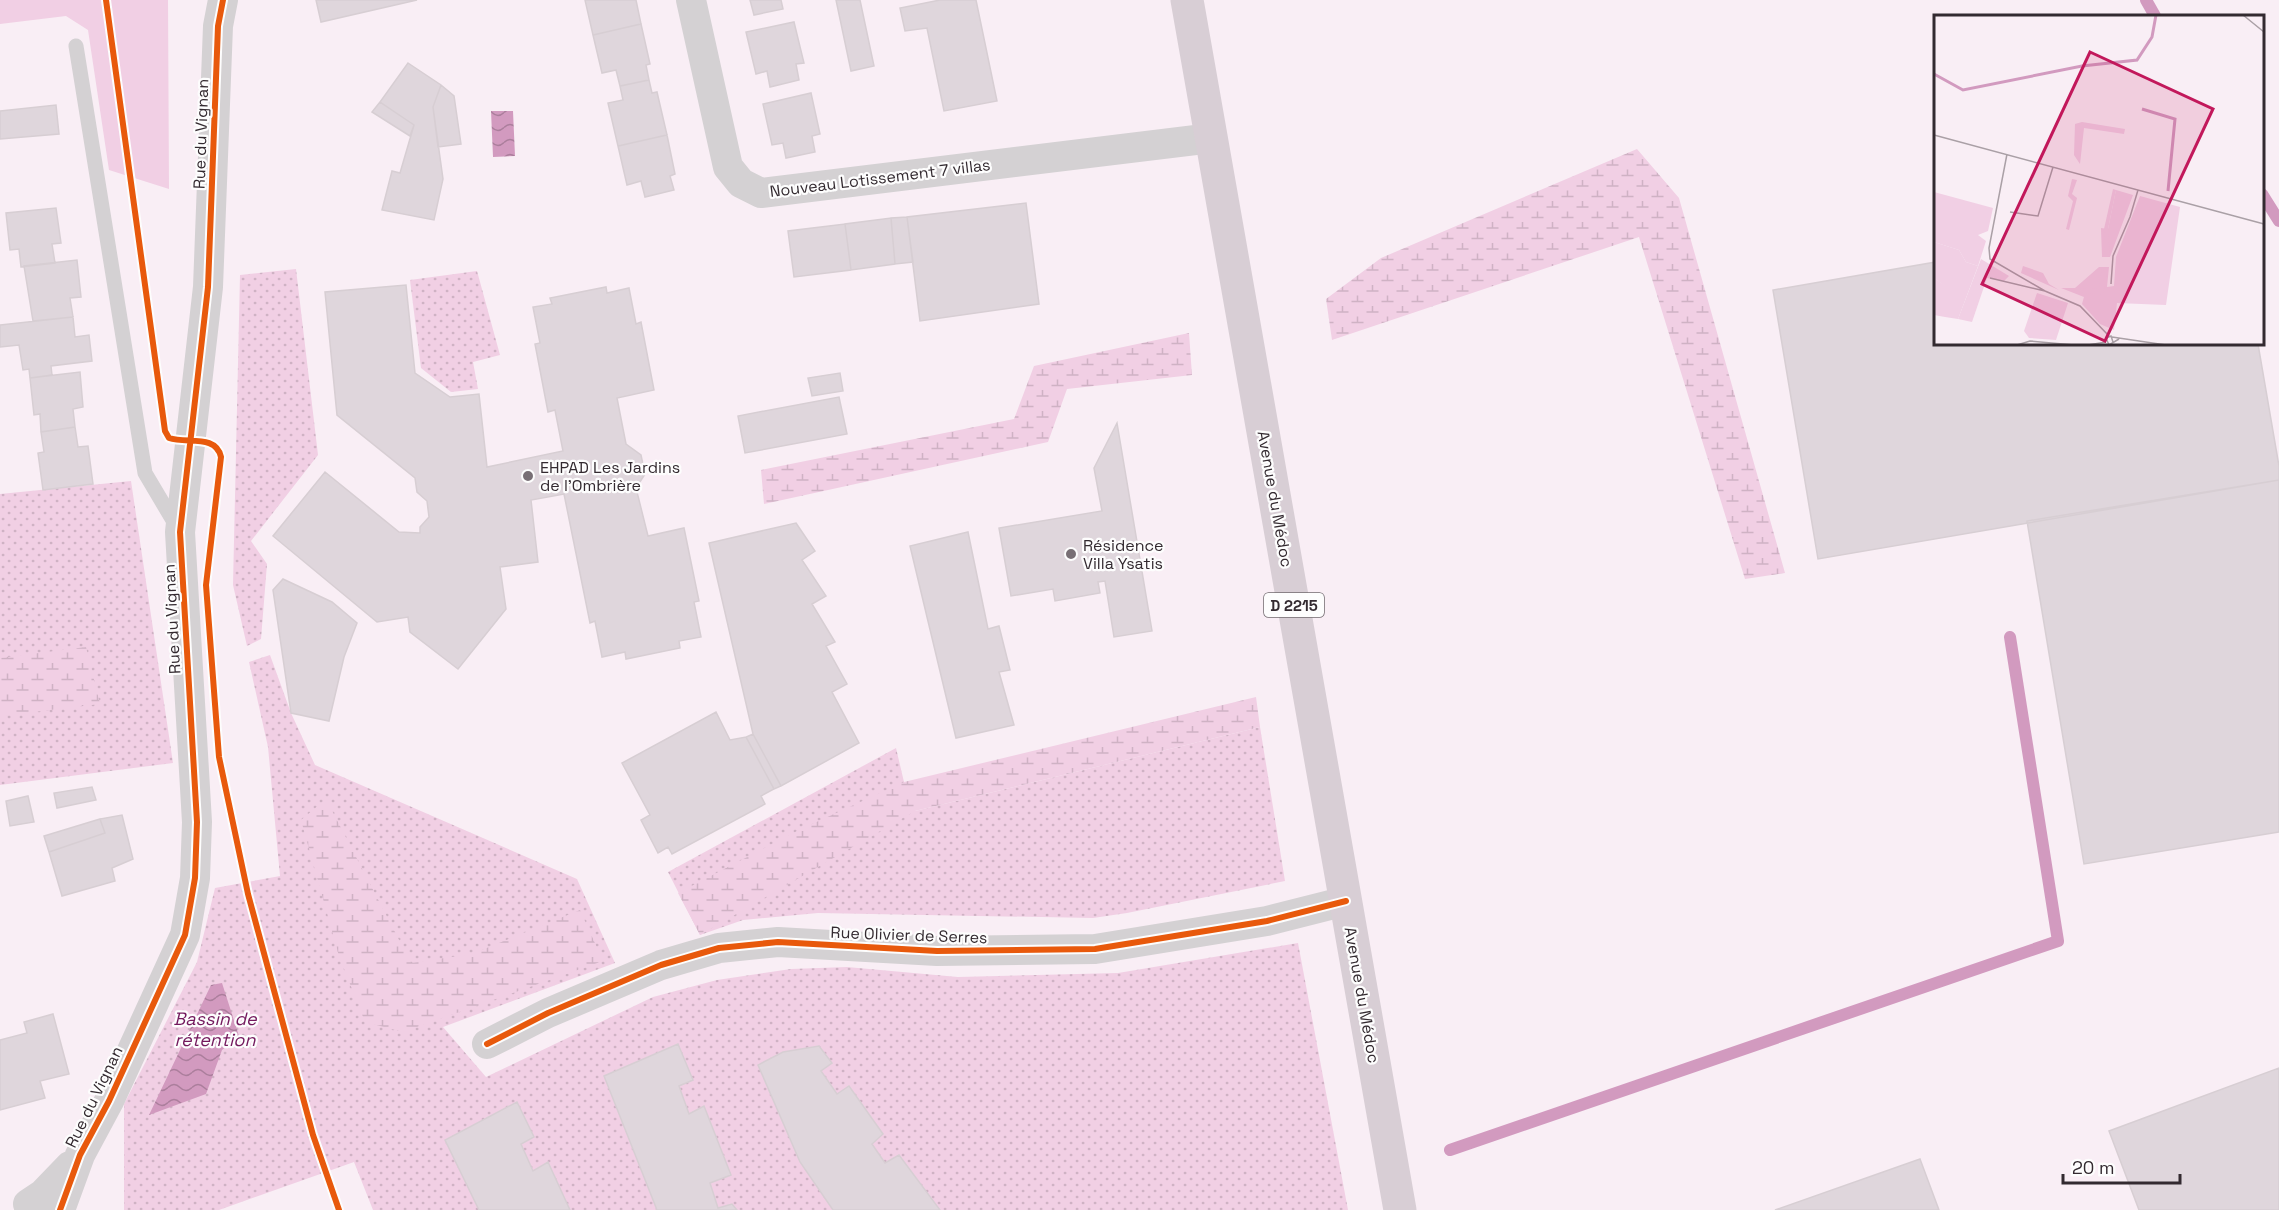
<svg xmlns="http://www.w3.org/2000/svg" width="2279" height="1210" font-family="'Space Grotesk',sans-serif">
<style>
.grass{fill:url(#grass-dots)}
.wetland{fill:url(#wetland-marsh)}
.park{fill:#f1cfe4}
.water{fill:url(#water-waves)}
.lines{fill:none;stroke-linecap:round;stroke-linejoin:round}
.stream{stroke:#d29abf;stroke-width:12}
.building{fill:#dfd6dc;stroke:#d7ced3;stroke-width:1.5}
.service{stroke:#d4d1d3;stroke-width:15}
.minor{stroke:#d4d1d3;stroke-width:30}
.primary{stroke:#d8ced5;stroke-width:33}
.cycleway-casing{stroke:#fdfdfd;stroke-width:10}
.cycleway{stroke:#e8590c;stroke-width:6}
.poi-dot{fill:#786f75;stroke:#fdfdfd;stroke-width:2}
.labels{text-anchor:middle;dominant-baseline:central;stroke-width:4.5;stroke-linejoin:round;paint-order:stroke}
.shield{fill:#fdfdfd;stroke:#70696e;stroke-width:1.5}
.shield-label{font-size:15px;font-weight:bold;fill:#332a30}
.street-label{font-size:16px;fill:#332a30;stroke:#fdfdfd}
.poi-label{font-size:16px;fill:#332a30;stroke:#fdfdfd;text-anchor:start}
.water-label{font-size:18px;font-style:italic;fill:#73195d;stroke:#fdfdfd}
.inset-river{fill:none;stroke:#d29abf;stroke-width:3}
.inset-road{fill:none;stroke:#aaa0a6;stroke-width:1.5}
.view{fill:#c2185b;fill-opacity:0.15;stroke:#c2185b;stroke-width:3}
.inset-edge{fill:none;stroke:#332a30;stroke-width:3}
</style>
<defs>
<pattern id="grass-dots" width="8" height="8" patternUnits="userSpaceOnUse" patternTransform="scale(1.5)"><rect width="8" height="8" fill="#f1cfe4"/><path d="M2 2h.1M6 6h.1" fill="none" stroke="#cfb2c4" stroke-width="1.8" stroke-linecap="round"/></pattern>
<pattern id="wetland-marsh" width="20" height="14" patternUnits="userSpaceOnUse" patternTransform="scale(1.5)"><rect width="20" height="14" fill="#f1cfe4"/><path d="M1 5h8M5 5V1M11 12h8M15 12V8" fill="none" stroke="#cfb2c4"/></pattern>
<pattern id="water-waves" width="16" height="10" patternUnits="userSpaceOnUse" patternTransform="scale(1.5)"><rect width="16" height="10" fill="#d29abf"/><path d="M0 5q4-4 8 0t8 0" fill="none" stroke="#ab7e9c"/></pattern>
</defs>
<rect width="100%" height="100%" fill="#f9eef5"/>
<path class="grass" d="M296,269L318,455L251,541L267,564L261,639L247,646L233,585L240,275Z
M477,271L500,355L473,362L478,389L451,392L421,368L410,280Z
M131,481L173,763L0,785V494Z
M270,655L291,713L315,765L577,879L615,963L443,1027L486,1077L653,997L717,980L791,969L847,967L958,977L1118,973L1298,943L1348,1210H373L354,1162L219,1210H124V1104L197,962L215,888L280,876L268,747L249,662Z
M1260,727L1285,881L1127,913L1093,918L818,913L743,920L700,935L668,872L896,748L904,782L915,811Z"/>
<path class="wetland" d="M1637,149L1679,198L1785,573L1745,579L1639,237L1332,340L1326,299L1381,258Z
M1189,333L1192,375L1067,389L1048,442L764,504L761,470L1014,419L1034,366Z
M86,647L100,704L0,716V658Z
M1256,697L1260,727L915,811L700,935L678,893L799,830L904,782Z
M326,799L411,963L472,954L580,910L603,961L403,1032L365,1022L339,956L301,820Z"/>
<path class="park" d="M0,0H168L169,189L109,170L88,30L66,16L0,24Z"/>
<path class="water" d="M491,111H513L515,156L493,157Z
M222,983L239,1036L222,1050L206,1094L149,1115L211,985Z"/>
<g class="lines">
<path class="stream" d="M2146,0L2155,16
M2262,194L2279,221
M1450,1150L2058,941L2010,637"/>
</g>
<path class="building" d="M316,0H417L321,22Z
M585,0H636L641,24L593,35Z
M750,0H781L783,9L754,15Z
M836,0H860L874,66L851,71Z
M940,0H976L997,101L944,111L927,28L905,31L900,8Z
M794,22L804,63L796,64L799,80L770,87L767,71L756,74L746,32Z
M641,24L650,64L646,65L649,80L620,86L616,70L602,73L593,35Z
M408,63L441,85L433,107L443,179L434,220L382,210L392,171L400,173L414,125L380,102Z
M649,80L652,93L657,92L667,135L618,146L608,103L623,100L620,86Z
M441,85L454,96L461,144L438,147L433,107Z
M811,93L820,134L812,136L815,152L786,158L783,143L772,145L763,104Z
M380,102L414,125L410,136L372,112Z
M56,105L59,134L0,139V111Z
M667,135L675,174L670,176L674,190L645,197L641,181L627,185L618,146Z
M1026,203L1039,304L920,321L907,217Z
M56,208L61,243L52,244L55,263L21,267L19,249L10,250L6,213Z
M907,217L913,262L895,264L891,218Z
M891,218L895,264L851,270L845,224Z
M845,224L851,270L794,277L788,231Z
M77,260L81,297L70,298L73,317L33,321L24,266Z
M1936,262V344H2258L2279,466V480L1818,559L1773,290Z
M406,285L415,373L450,397L479,394L487,467L563,451L555,410L548,412L535,344L540,343L533,307L552,304L550,298L606,287L607,293L629,288L636,324L641,322L654,390L617,398L626,444L641,455L645,474L636,488L648,536L684,528L699,601L694,602L701,637L679,641L680,648L626,659L625,652L602,657L595,621L590,623L564,494L531,500L538,562L500,567L506,609L458,669L410,632L408,617L377,622L273,536L325,472L399,532L420,533V527L429,517L427,501L417,492L415,478L337,415L325,292Z
M73,317L75,337L89,335L92,361L51,366L52,375L30,378L29,369L23,370L19,345L0,347V325Z
M80,372L83,407L73,409L75,427L41,432L40,414L34,415L30,378Z
M840,373L843,391L812,396L808,378Z
M839,397L847,434L745,453L738,416Z
M1117,423L1152,631L1114,637L1105,581L1098,582L1100,593L1055,601L1053,589L1011,596L999,528L1102,511L1094,468Z
M75,427L78,447L88,446L93,484L43,490L38,453L44,452L41,432Z
M2279,480V832L2084,864L2027,521Z
M796,523L815,551L802,560L826,596L812,604L835,642L826,646L847,684L832,692L859,743L781,786L753,734L709,543Z
M968,532L988,629L999,626L1010,670L999,672L1014,725L956,738L910,546Z
M283,579L332,602L357,623L344,657L329,721L291,713L273,590Z
M716,712L730,740L746,737L774,789L761,796L765,804L672,854L668,847L658,853L641,820L650,815L622,763Z
M753,734L781,786L774,789L746,737Z
M92,787L96,800L57,808L54,793Z
M28,796L34,822L10,826L6,801Z
M122,815L133,859L112,868L115,881L62,896L49,852L105,833L100,819Z
M100,819L105,833L49,852L44,836Z
M53,1014L69,1074L40,1081L45,1098L0,1110V1040L27,1033L24,1022Z
M678,1044L693,1080L679,1086L689,1114L704,1106L731,1175L710,1183L718,1208L732,1204L737,1210H657L604,1076Z
M819,1046L832,1063L821,1071L837,1094L849,1086L883,1134L872,1144L885,1163L899,1155L940,1210H833L800,1162L758,1065L783,1052Z
M2279,1068V1210H2139L2109,1131Z
M517,1102L534,1137L521,1144L533,1171L548,1162L570,1210H479L445,1140Z
M1920,1159L1939,1210H1775Z"/>
<g class="lines">
<path class="service" d="M76,46L145,473L177,527"/>
<path class="minor" d="M691,0L728,167L741,183L761,193L1212,138
M487,1044L548,1013L661,965L719,948L778,942L937,951L1095,949L1267,921L1346,901
M28,1204L43,1194L70,1166
M60,1210L80,1155L109,1101L185,935L195,878L197,822L180,532L208,287L218,26L223,0"/>
<path class="primary" d="M1187,0L1400,1210"/>
<g class="cycleway-casing">
<path id="cycleway" d="M106,0L165,431L169,438C187,444 216,434 221,457L206,585L219,757L248,894L313,1135L339,1210
M487,1044L548,1013L661,965L719,948L778,942L937,951L1095,949L1267,921L1346,901
M60,1210L80,1155L109,1101L185,935L195,878L197,822L180,532L208,287L218,26L223,0"/>
</g>
<use href="#cycleway" class="cycleway"/>
</g>
<g class="poi-dot">
<circle cx="528" cy="476" r="6"/>
<circle cx="1071" cy="554" r="6"/>
</g>
<g class="labels">
<rect class="shield" x="1264" y="593" width="60" height="24" rx="4.5"/>
<g class="shield-label">
<text x="1294" y="605">D 2215</text>
</g>
<g class="street-label">
<text transform="translate(201 134) rotate(-88)">Rue du Vignan</text>
<text transform="translate(880 178) rotate(-7)">Nouveau Lotissement 7 villas</text>
<text transform="translate(1275 499) rotate(80)">Avenue du Médoc</text>
<text transform="translate(172 619) rotate(-93)">Rue du Vignan</text>
<text transform="translate(909 935) rotate(2)">Rue Olivier de Serres</text>
<text transform="translate(1362 995) rotate(80)">Avenue du Médoc</text>
<text transform="translate(94 1097) rotate(-64)">Rue du Vignan</text>
</g>
<g class="poi-label">
<text x="540" y="467">EHPAD Les Jardins<tspan x="540" dy="18">de l'Ombrière</tspan></text>
<text x="1083" y="545">Résidence<tspan x="1083" dy="18">Villa Ysatis</tspan></text>
</g>
<g class="water-label">
<text x="215" y="1018">Bassin de<tspan x="215" dy="21">rétention</tspan></text>
</g>
</g>
<g transform="translate(1934 15)">
<rect width="330" height="330" fill="#f9eef5"/>
<path d="M182,175L199,180L176,242H168L167,213L174,214ZM0,177L59,193L54,216L44,220L52,226L44,251L32,247L25,235L0,227ZM206,181L246,192L232,290L183,288L180,315L166,309L148,289L150,282L127,273H141L165,252H175L173,272L180,271L182,242ZM89,251L109,258L115,269L125,275L87,258ZM0,263L12,271L11,302L0,300ZM103,278L134,288L122,325L95,323L90,316Z" fill="#f1cfe4"/>
<path d="M0,227L25,235L32,247L44,251L24,304L11,302V271L0,263Z" fill="#f1cfe4"/>
<path d="M148,107L191,114L190,119L150,113L146,149L140,140L141,109ZM138,164L143,165L138,179L143,183L135,215L132,214L139,186L134,181ZM179,174L182,175L174,214L176,242H171L170,214ZM168,253H174L169,280L146,277L145,274L165,273ZM118,291L124,292L115,319L109,317Z" fill="#f1cfe4"/>
<path d="M47,244L75,261L70,266L53,263L38,307L24,304Z" fill="#f1cfe4"/>
<path class="inset-river" d="M0,59L29,75L148,51L203,45L218,22L222,0M208,94L241,104L234,176"/>
<path class="inset-road" d="M309,0L330,17M0,120L330,209M73,139L55,233L56,244L111,276L146,291L175,321M76,197L104,201L119,152M56,263L111,276M177,269L179,241L196,202L204,175M178,322L232,330M179,327L177,321L172,323L175,330L185,324M83,330L96,326L140,330M154,330L172,327"/>
<path class="view" d="M156,37L279,94L171,326L48,269Z"/>
<rect width="330" height="330" class="inset-edge"/>
</g>
<path d="M2063 1174v9h117v-9" fill="none" stroke="#332a30" stroke-width="3"/>
<text x="2072" y="1174" font-size="18" fill="#332a30" stroke="#fdfdfd" stroke-width="4.5" paint-order="stroke">20 m</text>
</svg>
